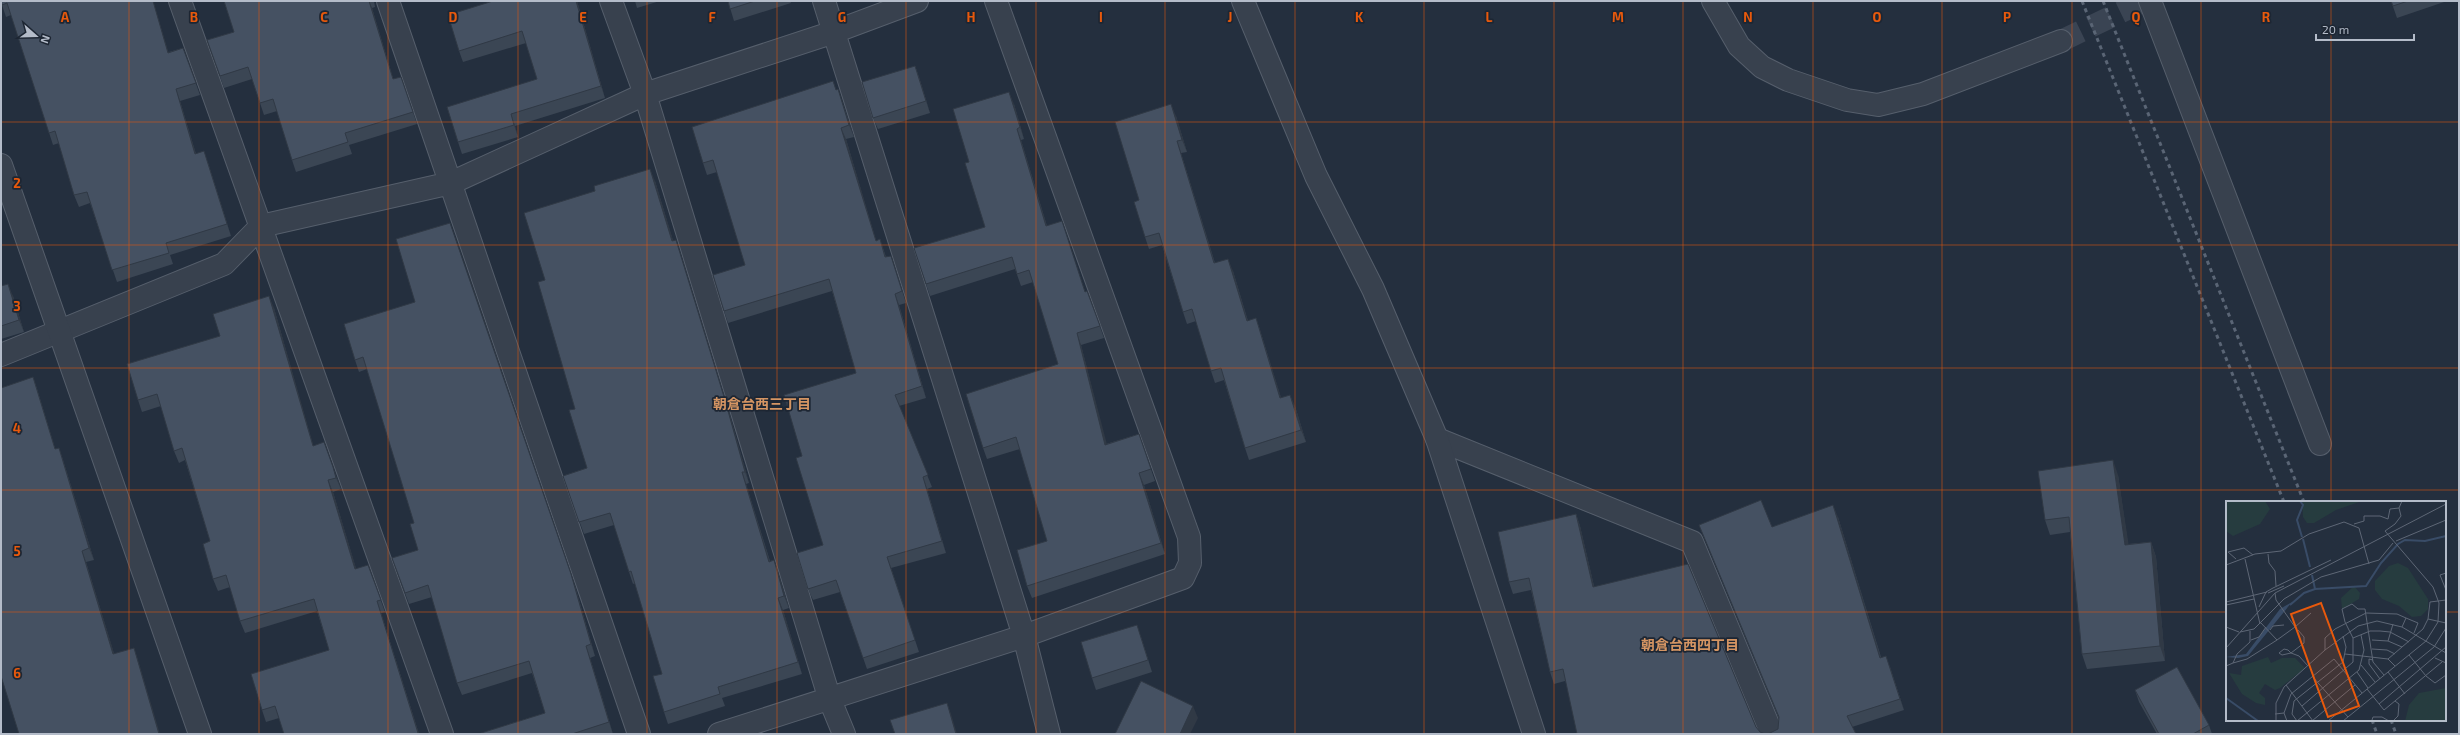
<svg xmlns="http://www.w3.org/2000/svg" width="2460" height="735" font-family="'Exo 2','Noto Sans JP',sans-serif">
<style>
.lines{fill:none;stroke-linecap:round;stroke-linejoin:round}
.minor-tunnel{stroke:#3a4453;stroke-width:22;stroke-dasharray:22 11;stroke-linecap:butt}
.minor-casing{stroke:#565f6c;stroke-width:24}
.tertiary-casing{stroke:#565f6c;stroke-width:24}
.minor{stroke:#38414e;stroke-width:22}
.tertiary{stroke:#38414e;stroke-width:22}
.rail{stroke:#5a6575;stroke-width:3;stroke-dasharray:4 4;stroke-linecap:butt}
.wall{fill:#3b4654}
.shaded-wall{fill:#303945}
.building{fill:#455162;stroke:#303945}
.grid{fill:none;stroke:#e8590c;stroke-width:1;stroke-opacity:0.55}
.labels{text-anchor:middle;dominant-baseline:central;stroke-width:3.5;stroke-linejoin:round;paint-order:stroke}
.neighbourhood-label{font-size:14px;font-weight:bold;fill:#d59563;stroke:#1d2633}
.inset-river{fill:none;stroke:#394c67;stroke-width:2}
.inset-road{fill:none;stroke:#5e6776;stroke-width:1}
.view{fill:#e8590c;fill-opacity:0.15;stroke:#e8590c;stroke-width:2}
.inset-edge{fill:none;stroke:#b4bcc9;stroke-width:2}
.grid-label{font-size:13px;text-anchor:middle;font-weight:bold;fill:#e8590c;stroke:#1d2633;stroke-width:3.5;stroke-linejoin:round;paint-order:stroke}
</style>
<rect width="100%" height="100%" fill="#242f3e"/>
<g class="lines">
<path class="minor-tunnel" d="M2061,41L2144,1"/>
<g class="minor-casing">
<path id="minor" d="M180,1L442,734
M388,1L639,734
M611,1L645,94L830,700L844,734
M824,1L1024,636L1049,734
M2150,1L2320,444
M1,355L224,264L261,226L451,183L645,94L834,32L917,1
M1437,439L1692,542L1772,734
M719,734L1024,636L1183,578L1190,563L1189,537L996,1"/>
</g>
<g class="tertiary-casing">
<path id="tertiary" d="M1243,1L1316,176L1373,289L1437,439L1534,734
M1713,1L1739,46L1762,67L1788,80L1847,100L1878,105L1923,94L2061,41
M1,165L200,734"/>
</g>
<use href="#minor" class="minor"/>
<use href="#tertiary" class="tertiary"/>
<path class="rail" d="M2082,1L2284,502
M2103,1L2304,502
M2372,720L2377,734
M2391,720L2396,734"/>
</g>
<path class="wall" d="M1,1L169,52L183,48L200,95L180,101L196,154L208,163L231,236L170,255L173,264L117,282L90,203L79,207L74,195L59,143L53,145L11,15L6,17L2,5Z
M224,1H374L375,7L372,8L393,79L401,77L417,124L349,145L352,154L296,172L292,160L277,111L264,115L252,79L224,88L207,40L234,32Z
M493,1H577L605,98L515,126L518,137L462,154L458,142L537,79L526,43L463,62L459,51Z
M635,1H660L637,8Z
M728,1H790L791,3L734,21Z
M2391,1H2447L2397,18Z
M915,66L919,77L930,113L878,129L873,118Z
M836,90L842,101L854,137L846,139L876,241L880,239L886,257L895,268L906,303L899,305L926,398L899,406L932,487L927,489L946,553L891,568L919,652L867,669L840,592L813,600L808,589L823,545L802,456L856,373L832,291L728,323L724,311L745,265L717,172L707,175L703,163Z
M1014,104L1024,139L1021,140L1047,226L1062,221L1085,292L1087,291L1104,338L1081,345L1106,444L1139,434L1155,481L1144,485L1165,554L1032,598L1027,586L1047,541L1020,449L987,459L983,448L1058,364L1033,282L1021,286L1015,269L930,296L926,284L985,227L969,162Z
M1176,116L1187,152L1181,153L1215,263L1233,271L1248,321L1256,318L1260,330L1281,398L1295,406L1306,442L1249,460L1245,448L1224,380L1215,383L1211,371L1196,321L1187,324L1183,312L1162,245L1149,249L1145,237L1139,200Z
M655,181L673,241L680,252L729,412L749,483L746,484L770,561L774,560L789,608L783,610L802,674L722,698L725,706L668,724L664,712L662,674L635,583L633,584L629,572L614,525L584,534L563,476L587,468L575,409L545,280Z
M1,286L13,296L24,332L1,339Z
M274,308L313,446L337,478L341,489L333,492L356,569L368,565L385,612L381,613L419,734H284L279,718L266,722L262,710L329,650L317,611L245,633L240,621L230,587L218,591L213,579L210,541L185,460L179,463L174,451L161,406L142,412L138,400L220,336Z
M344,324L575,586L595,656L590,658L613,734H478L545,713L532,673L462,695L457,683L432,597L409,604L392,558L418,550L414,523L367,369L359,372L355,360Z
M33,377L37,389L55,449L59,448L63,460L94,560L86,562L114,654L138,660L1,676Z
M2118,475L2128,544L2151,542L2156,557L2165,661L2087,669L2082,654L2070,532L2050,535L2045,520Z
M1576,514L1580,526L1594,586L1565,681L1554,684L1550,672L1531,590L1513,594L1509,582Z
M1838,517L1881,657L1890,667L1904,710L1852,727L1778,729L1779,719L1704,537L1699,525L1772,527Z
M1141,637L1152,672L1096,690L1092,678Z
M2135,690L2209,725L2212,734H2157L2139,702Z"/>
<path class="shaded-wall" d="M153,1L172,64L168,53Z
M369,1L372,8L397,91L393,79Z
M576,1H577L605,98L601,86Z
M915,66L919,77L930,113L926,101Z
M176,89L180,101L199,165L195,154Z
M838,89L854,137L849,125Z
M1009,92L1014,104L1024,139L1020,127Z
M1171,104L1176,116L1187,152L1182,140Z
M511,114L515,126L518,137L514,125Z
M841,128L846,139L880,253L876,241Z
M1017,129L1021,140L1050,237L1046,226Z
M1177,141L1181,153L1218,275L1214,263Z
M204,151L208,163L231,236L227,224Z
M650,169L655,181L677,253L672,241Z
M455,234L575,586L595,656L591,644Z
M676,240L680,252L729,412L749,483L745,472Z
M1228,259L1233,271L1251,333L1247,321Z
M8,284L13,296L24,332L19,320Z
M895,294L899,305L926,398L922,386Z
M269,296L274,308L317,458L313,446Z
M1256,318L1260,330L1285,410L1280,398Z
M1077,333L1081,345L1110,456L1105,445Z
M33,377L37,389L59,461L55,449Z
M1290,395L1295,406L1306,442L1301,430Z
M324,442L337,478L341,489L336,478Z
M59,448L63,460L94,560L89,548Z
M2113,460L2118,475L2131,560L2125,545Z
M742,472L746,484L773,573L769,562Z
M1139,473L1144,485L1165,554L1161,543Z
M923,477L927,489L946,553L942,541Z
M328,480L333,492L360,581L355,569Z
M1833,505L1838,517L1884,669L1880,658Z
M1576,514L1580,526L1597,599L1593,587Z
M2151,542L2156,557L2165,661L2160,646Z
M82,551L86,562L118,666L113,654Z
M887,557L891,568L919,652L915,640Z
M774,560L778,572L789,608L784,596Z
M778,598L783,610L802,674L798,662Z
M377,601L381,613L419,734L418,733Z
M586,646L590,658L613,734L609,722Z
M134,648L138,660L160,734H159Z
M1886,656L1890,667L1904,710L1900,699Z
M947,703L951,714L957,734H956Z
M1193,706L1198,718L1190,734H1180Z"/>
<path class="building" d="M1,1H153L168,53L183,48L196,83L176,89L195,154L204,151L227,224L166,243L169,253L112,270L87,192L74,195L55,131L49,133L7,3L2,5Z
M224,1H369L393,79L401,77L413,112L345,133L348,142L292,160L273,99L260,103L248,67L220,76L207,40L234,32Z
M493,1H576L601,86L511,114L514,125L458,142L447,107L537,79L522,31L459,51L448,15Z
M728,1H755L730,9Z
M2391,1H2408L2393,6Z
M915,66L926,101L873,118L862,82Z
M833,81L836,90L838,89L849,125L841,128L876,241L880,239L885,257L891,256L902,291L895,294L922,386L895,395L928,475L923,477L942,541L887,557L915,640L863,658L836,580L808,589L797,553L823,545L796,458L802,456L784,395L856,373L829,279L724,311L713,275L745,265L713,160L703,163L692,127Z
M1009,92L1020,127L1017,129L1046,226L1062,221L1085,292L1087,291L1100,326L1077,333L1105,445L1139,434L1151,469L1139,473L1161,543L1027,586L1017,550L1047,541L1016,437L983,448L966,394L1058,364L1029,270L1017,274L1012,257L926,284L914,248L985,227L965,163L969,162L953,109Z
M1171,104L1182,140L1177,141L1214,263L1228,259L1247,321L1256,318L1280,398L1290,395L1301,430L1245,448L1221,368L1211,371L1192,309L1183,312L1159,233L1145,237L1134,202L1139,200L1115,122Z
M650,169L672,241L676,240L725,400L745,472H742L769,562L774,560L784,596L778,598L798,662L718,687L720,694L664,712L653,676L662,674L631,571L629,572L610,513L579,522L563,476L587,468L569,410L575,409L538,282L545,280L524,213L595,191L594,186Z
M450,223L571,574L591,644L586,646L609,722L572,734H478L545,713L529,661L457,683L428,585L405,593L392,558L418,550L410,524L414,523L363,357L355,360L344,324L415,302L396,239Z
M8,284L19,320L1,326V286Z
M269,296L313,446L324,442L333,467L336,478L328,480L355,569L368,565L381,600L377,601L418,733L416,734H284L275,706L262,710L251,674L329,650L314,599L240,621L226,575L213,579L203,544L210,541L182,448L174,451L157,394L138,400L127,364L220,336L213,314Z
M33,377L55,449L59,448L89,548L82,551L113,654L134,648L159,734H19L1,676V388Z
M2113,460L2125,545L2151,542L2160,646L2082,654L2069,517L2045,520L2038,471Z
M1761,500L1772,527L1833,505L1880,658L1886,656L1900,699L1847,716L1856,734H1768L1778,729L1779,717L1699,525Z
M1576,514L1593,587L1688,564L1756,727L1760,732L1765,734H1577L1563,669L1550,672L1529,578L1509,582L1498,532Z
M1137,625L1148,660L1092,678L1081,642Z
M2177,667L2209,725L2193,734H2159L2135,690Z
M1141,681L1193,706L1180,734H1115Z
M947,703L956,734H895L890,720Z"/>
<path class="grid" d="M129,1V734M259,1V734M388,1V734M518,1V734M647,1V734M777,1V734M906,1V734M1036,1V734M1165,1V734M1295,1V734M1424,1V734M1554,1V734M1683,1V734M1813,1V734M1942,1V734M2072,1V734M2201,1V734M2331,1V502M1,122H2459M1,245H2459M1,368H2459M1,490H2459M1,612H2227M2445,612H2459M2331,720V734"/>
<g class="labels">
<g class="neighbourhood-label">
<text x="762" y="403">朝倉台西三丁目</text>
<text x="1690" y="644">朝倉台西四丁目</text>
</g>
</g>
<g transform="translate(2226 501)">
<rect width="220" height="220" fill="#242f3e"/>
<path d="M0,0H39L44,8L34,23L7,35L0,30ZM76,0H136L110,9L88,22H81L77,16ZM172,62L182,67L202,98V108L195,115L186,116L173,105L156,98L149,89V80L163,65ZM128,85L134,92L133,98L116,108L115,97ZM42,156L45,162L56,157H69L79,167L54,187L49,189L39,183L33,192L39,197V204L30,202L16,193L3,172L15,174L16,165ZM220,187V220H179L183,204L193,192Z" fill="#263c3f"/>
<path d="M66,101L22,155L12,157L0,156L20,153L54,108Z" fill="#394c67"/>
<path class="inset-river" d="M74,0L77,4L71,19L76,36M77,38L84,66M86,74L89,88M64,104L78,92L89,88L140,85L155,62L172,43L179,39L199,40L220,35M0,197L32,220"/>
<path class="inset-road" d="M128,23L138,20V15H154L162,18L164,8L173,7L176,0M170,40L220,19M42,53L43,62L49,70L50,85M10,58L2,51L18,47L27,54M19,58L34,123M0,64L29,53L55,50L83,33L118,21L133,27L143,63M220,72L214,74L220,89M42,92L58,85M49,92L50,99L69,126M0,101L41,91M0,104L28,98M33,106L40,91L47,87L105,59M180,117L192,122L188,132M202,118L220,122M35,122L51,139L69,126M0,126L13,131M69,126L85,112M44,129L47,125L58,124M72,129L78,136V142L65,152L56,154L53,152L58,148L62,149L65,152L73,155L82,165M14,131L28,128L58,98L95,76L153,59L167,42M127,137L144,130H154L164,131L183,141M25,139L33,136L40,126M146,139L162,140L176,146M162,140L167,123M0,147L49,92L220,3M146,148L161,149L169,153M99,149V137L109,128L140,112L171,113L180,117L176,126M119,153L162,158L169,165M183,154L200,175L209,182L220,174M209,157L220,162M162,158L197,128L202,118L204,101L220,99M147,159L143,158V163L154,178M7,162L21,158L51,139M135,164L149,181M0,165L7,162L11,153L24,141V130M131,171L142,187M162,171L179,193M86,175L122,216M60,184L87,220M141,188L158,209L216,161M153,203L220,146M76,205L127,161V137L119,121L116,108L126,103L132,108H139L147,161L158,174M58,212L65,193L108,158L136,192M49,213L58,212L61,220M146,219L147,216H156L163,220M50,220V202L58,186L99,149L132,125L151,120L176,126L220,152M71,220L133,169L138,149L135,134M71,220L66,213L68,200L117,161L120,146L117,135M86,220L129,184M102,220L200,140L212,121L213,102L207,86L159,30L169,23L175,15L173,7M117,220L208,146L220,127M167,220L172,215L173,203L169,200"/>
<path class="view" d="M95,102L133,205L102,216L65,113Z"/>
<rect width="220" height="220" class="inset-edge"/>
</g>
<g class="grid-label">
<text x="65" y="22">A</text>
<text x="194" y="22">B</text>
<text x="324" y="22">C</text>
<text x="453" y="22">D</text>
<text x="583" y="22">E</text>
<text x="712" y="22">F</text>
<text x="842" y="22">G</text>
<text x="971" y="22">H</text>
<text x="1101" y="22">I</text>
<text x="1230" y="22">J</text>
<text x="1359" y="22">K</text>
<text x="1489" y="22">L</text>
<text x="1618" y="22">M</text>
<text x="1748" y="22">N</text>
<text x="1877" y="22">O</text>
<text x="2007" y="22">P</text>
<text x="2136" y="22">Q</text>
<text x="2266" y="22">R</text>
<text x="17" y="188">2</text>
<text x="17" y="311">3</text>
<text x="17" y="433">4</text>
<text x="17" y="556">5</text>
<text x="17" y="678">6</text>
</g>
<rect width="2460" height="735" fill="none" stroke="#b4bcc9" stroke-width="4"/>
<g transform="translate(36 36) rotate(110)" stroke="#1d2633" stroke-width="3" paint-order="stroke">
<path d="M0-3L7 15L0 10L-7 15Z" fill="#b4bcc9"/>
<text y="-6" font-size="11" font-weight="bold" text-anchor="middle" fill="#b4bcc9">N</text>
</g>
<path d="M2316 34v6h98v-6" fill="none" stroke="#b4bcc9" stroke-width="2"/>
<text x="2322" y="34" font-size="12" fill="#b4bcc9" stroke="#1d2633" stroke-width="3" paint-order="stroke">20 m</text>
</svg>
